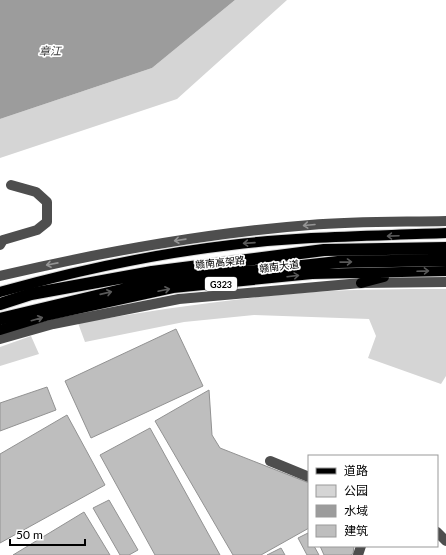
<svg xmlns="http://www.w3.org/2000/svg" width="446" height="555" font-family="Lato,'Noto Sans SC',sans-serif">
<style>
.green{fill:#d5d5d5}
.water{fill:#9c9c9c}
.building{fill:#bebebe;stroke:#929292}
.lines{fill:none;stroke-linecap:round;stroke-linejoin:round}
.major-casing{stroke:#dbdbdb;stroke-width:12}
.highway-casing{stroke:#dbdbdb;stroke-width:14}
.minor{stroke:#4e4e4e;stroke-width:10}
.major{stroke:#000;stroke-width:10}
.highway{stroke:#000;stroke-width:12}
.oneway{stroke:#959595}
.oneway2{stroke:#595959}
.labels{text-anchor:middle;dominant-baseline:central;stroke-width:3.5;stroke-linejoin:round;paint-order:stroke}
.shield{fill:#fff;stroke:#4c4c4c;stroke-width:1}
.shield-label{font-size:9px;font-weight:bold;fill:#000}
.street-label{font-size:10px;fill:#000;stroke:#fff}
.water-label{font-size:11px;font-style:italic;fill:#3d3d3d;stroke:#fff}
</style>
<rect width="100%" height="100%" fill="#fff"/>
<path class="green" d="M235,0H287L177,99L0,158V119L152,68Z
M446,289V376L441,384L368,358L376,336L369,319L254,315L184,322L85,342L78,323C156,310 234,298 313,292C357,289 402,289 446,289Z
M31,336L39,354L0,366V347Z"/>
<path class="water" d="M0,0H235L152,68L0,119Z"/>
<path class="building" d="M176,329L203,386L91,438L65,381Z
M47,387L56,410L0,431V403Z
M209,390L212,435L220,448L309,483V528L261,555H233L155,421Z
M67,415L105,485L0,543V454Z
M150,428L220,555H155L100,455Z
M109,500L138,550L129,555H120L93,508Z
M84,512L110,555H13Z
M308,533L309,546H314L319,555H307L298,538Z
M320,546H354L353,554L350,555H324Z
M281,548L285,555H267Z"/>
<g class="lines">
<g class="major-casing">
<path id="major" d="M361,283L384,277
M0,292C75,271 154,254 231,245C302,236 375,236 446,233
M0,330L49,315L173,288L312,274L446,271"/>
</g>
<g class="highway-casing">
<path id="highway" d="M0,304L31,294L152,272L324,250L446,248
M0,319L155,282L338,262L446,260"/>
</g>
<path class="minor" d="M0,245L3,240L37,230L47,222V202L36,192L11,185
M0,276C102,252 206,233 310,225C355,221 401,222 446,221
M0,339L53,324L179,299L361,283L446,282
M270,461L309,477
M437,532L446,541
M358,555L361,546"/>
<use href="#major" class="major"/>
<use href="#highway" class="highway"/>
</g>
<defs><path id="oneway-shaft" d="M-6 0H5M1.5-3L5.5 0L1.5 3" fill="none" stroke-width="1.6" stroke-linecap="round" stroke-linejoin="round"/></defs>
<g class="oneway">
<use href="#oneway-shaft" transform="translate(309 225) rotate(175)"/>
<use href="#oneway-shaft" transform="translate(180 240) rotate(172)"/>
<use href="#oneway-shaft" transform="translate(52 264) rotate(169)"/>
</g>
<g class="oneway2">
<use href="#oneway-shaft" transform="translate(393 236) rotate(178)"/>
<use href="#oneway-shaft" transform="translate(249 243) rotate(176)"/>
<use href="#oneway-shaft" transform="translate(346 262) rotate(-1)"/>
<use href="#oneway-shaft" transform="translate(423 271) rotate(-2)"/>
<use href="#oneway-shaft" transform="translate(293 276) rotate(-7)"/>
<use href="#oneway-shaft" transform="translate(164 290) rotate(-12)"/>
<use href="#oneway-shaft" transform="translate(106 293) rotate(-13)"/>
<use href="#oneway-shaft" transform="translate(37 319) rotate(-16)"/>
</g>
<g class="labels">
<rect class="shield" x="205" y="277" width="32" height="14" rx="3"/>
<g class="shield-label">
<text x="221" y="284">G323</text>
</g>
<g class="street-label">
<text transform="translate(220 262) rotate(-6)">赣南高架路</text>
<text transform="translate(279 266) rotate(-7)">赣南大道</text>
</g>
<g class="water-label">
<text x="50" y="50">章江</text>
</g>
</g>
<rect x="308" y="455" width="130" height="92" fill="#ffffff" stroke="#999999"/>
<rect x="316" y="468" width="20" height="6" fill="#000000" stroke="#999999"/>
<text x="344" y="475" font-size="12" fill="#000000">道路</text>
<rect x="316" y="485" width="20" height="12" fill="#d5d5d5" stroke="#999999"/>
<text x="344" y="495" font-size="12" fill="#000000">公园</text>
<rect x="316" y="505" width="20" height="12" fill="#9c9c9c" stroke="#999999"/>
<text x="344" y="515" font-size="12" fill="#000000">水域</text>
<rect x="316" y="525" width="20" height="12" fill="#bebebe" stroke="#999999"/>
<text x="344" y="535" font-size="12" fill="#000000">建筑</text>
<path d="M10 539v6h75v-6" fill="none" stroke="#000000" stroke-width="2"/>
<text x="16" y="539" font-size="12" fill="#000000" stroke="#ffffff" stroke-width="3" paint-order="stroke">50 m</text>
</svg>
